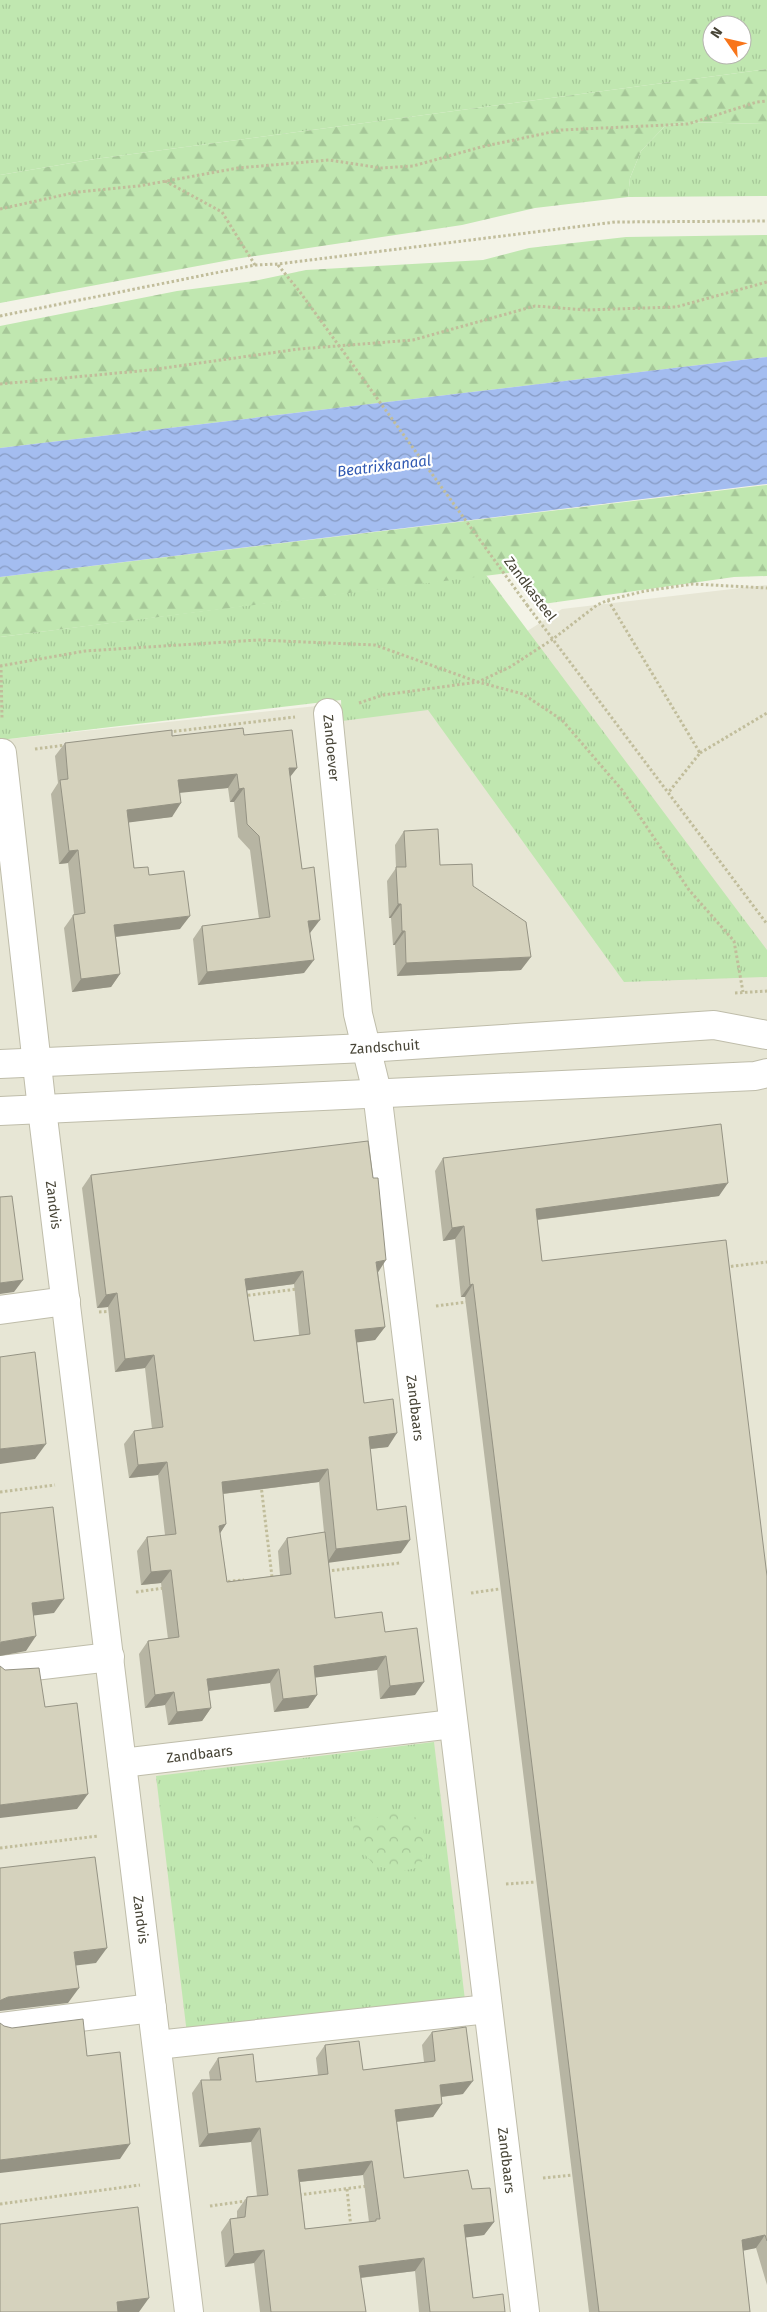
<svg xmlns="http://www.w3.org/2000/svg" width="767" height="2312" font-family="'Fira Sans',sans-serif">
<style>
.residential{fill:#e7e6d5}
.grass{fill:url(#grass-tufts);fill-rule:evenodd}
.forest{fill:url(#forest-firs)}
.park{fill:url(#park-crowns)}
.water{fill:url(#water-waves)}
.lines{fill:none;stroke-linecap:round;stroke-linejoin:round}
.minor-casing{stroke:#bfbdaa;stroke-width:30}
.path{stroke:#c1bd9b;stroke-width:3;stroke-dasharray:2.5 2.5;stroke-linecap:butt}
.minor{stroke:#fff;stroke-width:28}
.path-bridge{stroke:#c1bd9b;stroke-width:3;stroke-dasharray:2.5 2.5;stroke-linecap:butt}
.wall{fill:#b7b5a3;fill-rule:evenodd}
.shaded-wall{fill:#959384}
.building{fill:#d5d2bd;stroke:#959384;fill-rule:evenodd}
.labels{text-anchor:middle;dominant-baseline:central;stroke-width:4.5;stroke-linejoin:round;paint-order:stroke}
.street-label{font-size:14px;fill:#474436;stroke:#fff}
.water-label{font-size:15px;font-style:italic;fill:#3059b2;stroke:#fff}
</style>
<defs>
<pattern id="grass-tufts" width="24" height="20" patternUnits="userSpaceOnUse" patternTransform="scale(1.25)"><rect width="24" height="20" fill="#c0e7b0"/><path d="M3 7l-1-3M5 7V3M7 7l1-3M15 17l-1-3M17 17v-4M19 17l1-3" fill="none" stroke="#a6c798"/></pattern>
<pattern id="forest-firs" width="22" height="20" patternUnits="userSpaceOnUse" patternTransform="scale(1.25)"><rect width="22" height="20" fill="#c0e7b0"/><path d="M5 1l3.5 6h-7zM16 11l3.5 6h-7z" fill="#a6c798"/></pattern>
<pattern id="park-crowns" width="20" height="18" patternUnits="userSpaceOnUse" patternTransform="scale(1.25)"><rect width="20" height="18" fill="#c0e7b0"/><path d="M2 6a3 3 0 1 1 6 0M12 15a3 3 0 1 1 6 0" fill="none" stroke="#a6c798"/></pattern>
<pattern id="water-waves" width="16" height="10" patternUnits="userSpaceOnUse" patternTransform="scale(1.25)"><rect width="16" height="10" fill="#a4bdf0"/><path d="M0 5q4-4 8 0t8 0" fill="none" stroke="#879bc3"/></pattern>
</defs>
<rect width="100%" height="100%" fill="#f3f3e7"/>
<path class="residential" d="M767,585V2312H0V740L428,694L562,609Z"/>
<path class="grass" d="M0,0H767V69L95,159L0,175ZM712,25H742V55H712Z
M685,122L767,124V196L628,197L630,178L641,151L664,127Z
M486,575L767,950V977L624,982L428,710L342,721L341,700L0,740V637Z
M434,1742L465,2000L187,2034L156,1776Z"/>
<path class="forest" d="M767,69V124L685,122L664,127L641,151L630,178L628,197L535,208L462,225L235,259L0,303V175L95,159Z
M767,235V357L0,448V326L177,291L254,281L306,270L483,260L529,248L626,237Z
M767,485V576L734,577L543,604L515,572L0,637V577Z"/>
<path class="park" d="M395,1809C426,1817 424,1828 426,1857L416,1868L402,1871L375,1866L354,1842L353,1818L368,1822Z"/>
<path class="water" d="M767,357V484L0,577V448Z"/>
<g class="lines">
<g class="minor-casing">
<g id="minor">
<path id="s1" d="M328,713L358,1014L377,1092L525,2312"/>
<path id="s2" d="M2,753L42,1109L189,2312"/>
<path id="s3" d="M0,1064L366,1048L714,1025L767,1035"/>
<path d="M0,1111L755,1076L767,1073"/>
<path d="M0,1310L66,1301"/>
<path d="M0,1670L110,1657"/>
<path id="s4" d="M122,1763L453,1724"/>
<path d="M0,2027L152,2008"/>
<path d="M157,2045L488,2009"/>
</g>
</g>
<path class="path" d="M165,181L222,212L255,265
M0,209L77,192L139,186L238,168L329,160L381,168L413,166L481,147L561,130L688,124L757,102L767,101
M278,265L300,292
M0,316L255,265L278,264L615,222L767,221
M0,384L150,370L299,349L413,340L535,306L586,310L676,307L767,282
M608,600L700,753L668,793
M527,605L767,924
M1,665L2,720
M0,666L85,651L258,640L375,645L478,682L523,694L562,720L622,790L689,890L734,941L743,992
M359,703L383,695L478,682L510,667L553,639L597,605L608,600L645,591L693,584L767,588
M169,732L295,717
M35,749L66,745
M700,753L767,713
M735,993L767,991
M726,1267L767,1262
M243,1296L297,1289
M436,1306L467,1302
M99,1312L113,1311
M261,1485L272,1577
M0,1492L55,1485
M327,1571L400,1563
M223,1582L244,1580
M136,1592L164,1588
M471,1593L499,1589
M0,1848L98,1836
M506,1884L536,1882
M543,2178L572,2175
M347,2189L351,2228
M299,2195L367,2186
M0,2204L140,2185
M210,2206L246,2201"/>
<use href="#minor" class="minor"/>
<path class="path-bridge" d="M300,292L527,605"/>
</g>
<path class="wall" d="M244,735L297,768L290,776L310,933L304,973L198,985L193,939L202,926L259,919L250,850L238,837L234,802H230L228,788L180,792L172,817L128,822L134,868L149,875L180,929L116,937L120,974L111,987L72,992L64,928L74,914L68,863L59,864L51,794L58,783L55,756L65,743L172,736Z
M404,831L440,865L473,886L521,970L397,976L395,945H393L391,918H389L387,881L396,868L395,845Z
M443,1158L719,1196L537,1220L542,1261L767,1576V2285L756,2248L743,2250L750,2312H589L465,1297H461L455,1239L443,1241L435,1171Z
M91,1175L378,1272L385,1327L375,1340L357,1342L364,1403L388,1447L370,1449L377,1510L401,1553L328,1562L335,1618L385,1632L415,1695L380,1699L377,1670L315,1677L317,1695L308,1708L274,1712L270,1683L209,1691L211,1708L202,1721L168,1725L165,1705L145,1708L139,1654L148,1641L168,1639L161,1583L141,1585L137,1551L147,1537L165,1535L158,1475L129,1478L124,1444L134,1431L152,1429L145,1368L115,1372L108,1307L97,1308L82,1188ZM294,1284L299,1335L254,1341L247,1290ZM319,1482L324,1532L287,1538L278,1551L280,1575L227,1582L220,1533L226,1524L223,1494Z
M432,2032L463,2094L442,2097L433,2117L397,2122L404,2178L472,2189L494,2222L484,2235L466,2237L473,2298L505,2312H419L415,2271L361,2278L366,2312H260L254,2263L225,2267L221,2232L230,2219L237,2218V2211L247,2197L257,2196L251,2142L199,2147L192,2093L201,2080H210L209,2072L218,2058L256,2082L318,2075L316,2058L325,2045L363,2070L424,2062L422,2045ZM363,2175L369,2222L305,2229L300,2182Z"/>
<path class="shaded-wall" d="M289,768H297L287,781Z
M237,774L228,788L169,794L178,780Z
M244,788L234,802H230L239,789Z
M181,803L172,817L117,824L127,810Z
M78,850L68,863L59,864L69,851Z
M398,904H401L391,918H389Z
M190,916L180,929L105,938L114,925Z
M320,920L310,933L299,935L308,921Z
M402,931H405L395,945H393Z
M531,957L521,970L397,976L406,963Z
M314,960L304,973L198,985L207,972Z
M120,974L111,987L72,992L81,979Z
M728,1183L719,1196L527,1221L536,1209Z
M464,1226L455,1239L443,1241L452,1228Z
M386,1260L377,1274L376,1262Z
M303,1271L294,1284L236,1292L245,1279Z
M23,1280L14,1292L0,1294V1283Z
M473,1284L465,1297H461L470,1285Z
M117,1293L108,1307L97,1308L106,1295Z
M385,1327L375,1340L346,1344L355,1330Z
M154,1355L145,1368L115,1372L125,1359Z
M397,1433L388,1447L360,1450L369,1437Z
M46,1444L35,1459L0,1464V1449Z
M167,1462L158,1475L129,1478L138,1465Z
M328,1469L319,1482L213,1495L222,1482Z
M226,1524L217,1538L219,1526Z
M410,1540L401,1553L327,1563L336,1549Z
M171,1570L161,1583L141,1585L151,1572Z
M64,1599L54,1613L22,1617L32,1603Z
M36,1636L26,1651L0,1656V1644L1,1642Z
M386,1656L377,1670L304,1679L314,1666Z
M279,1669L270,1683L198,1692L207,1679Z
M424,1682L415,1695L380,1699L390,1686Z
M174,1692L165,1705L145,1708L155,1695Z
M317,1695L308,1708L274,1712L283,1699Z
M211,1708L202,1721L168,1725L177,1712Z
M88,1794L77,1809L0,1818V1805Z
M107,1948L96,1963L64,1967L74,1952Z
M79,1988L68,2003L0,2011V2001L1,2000L8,1997Z
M473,2081L463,2094L431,2098L440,2085Z
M442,2104L433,2117L386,2123L395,2110Z
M260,2128L251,2142L199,2147L208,2134Z
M130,2144L120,2159L0,2173V2160Z
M372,2161L363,2175L289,2183L298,2170Z
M494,2222L484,2235L455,2239L464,2225Z
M765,2235L756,2248L733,2253L742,2240Z
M264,2250L254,2263L225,2267L234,2254Z
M424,2258L415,2271L350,2279L359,2266Z
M149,2298L139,2312H110L117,2302Z"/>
<path class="building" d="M243,728L244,735L292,730L297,768H289L302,869L314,867L320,920L308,921L314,960L207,972L202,926L270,917L259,836L247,824L244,788L239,789L237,774L178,780L181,803L127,810L134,868L148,867L149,875L184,871L190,916L114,925L120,974L81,979L73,915L85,913L78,850L69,851L60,780L68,779L65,743L172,730V736Z
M438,829L440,865L472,864L473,886L526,922L531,957L406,963L405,931H402L401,904H398L396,867H406L404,831Z
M721,1124L728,1183L536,1209L542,1261L726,1240L767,1576V2241L765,2235L742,2240L750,2312H599L473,1284L470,1285L464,1226L452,1228L443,1158Z
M368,1141L373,1178H378L386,1260L376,1262L385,1327L355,1330L364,1403L393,1399L397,1433L369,1437L377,1510L406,1506L410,1540L336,1549L328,1469L222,1482L226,1524L219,1526L227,1582L291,1574L287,1538L325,1532L335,1618L382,1612L385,1632L417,1628L424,1682L390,1686L386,1656L314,1666L317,1695L283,1699L279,1669L207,1679L211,1708L177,1712L174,1692L155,1695L148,1641L179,1637L171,1570L151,1572L147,1537L176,1534L167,1462L138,1465L134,1431L163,1427L154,1355L125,1359L117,1293L106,1295L91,1175ZM303,1271L310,1334L254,1341L245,1279Z
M12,1196L23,1280L0,1283V1197Z
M35,1352L46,1444L0,1449V1357Z
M53,1507L64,1599L32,1603L36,1636L1,1642L0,1644V1513Z
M0,1666L5,1670L39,1668L45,1707L77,1703L88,1794L0,1805Z
M95,1857L107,1948L74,1952L79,1988L8,1997L1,2000L0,2001V1868Z
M83,2019L87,2056L120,2052L130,2144L0,2160V2023L4,2026L12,2028Z
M466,2027L473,2081L440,2085L442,2104L395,2110L404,2178L468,2170L472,2189L490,2188L494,2222L464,2225L473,2298L503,2294L505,2312H430L424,2258L359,2266L366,2312H271L264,2250L234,2254L230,2219L245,2217L247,2197L268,2195L260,2128L208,2134L201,2080H221L218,2058L253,2054L256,2082L328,2074L325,2045L359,2041L363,2070L435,2061L432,2032ZM372,2161L380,2219H376V2221L305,2229L298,2170Z
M138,2207L149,2298L117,2302L118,2312H0V2224Z"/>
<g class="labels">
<g class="street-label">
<text transform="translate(530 589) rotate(53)">Zandkasteel</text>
<text stroke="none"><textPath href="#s1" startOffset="35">Zandoever</textPath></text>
<text stroke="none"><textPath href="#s3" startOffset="385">Zandschuit</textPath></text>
<text stroke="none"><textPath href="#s2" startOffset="455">Zandvis</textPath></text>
<text stroke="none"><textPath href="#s1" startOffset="701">Zandbaars</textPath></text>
<text stroke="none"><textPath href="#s4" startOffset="78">Zandbaars</textPath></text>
<text stroke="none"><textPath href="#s2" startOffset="1175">Zandvis</textPath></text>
<text stroke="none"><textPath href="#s1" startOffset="1459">Zandbaars</textPath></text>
</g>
<g class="water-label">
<text transform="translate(384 466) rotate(-7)">Beatrixkanaal</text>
</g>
</g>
<g transform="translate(727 40) rotate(304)"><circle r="24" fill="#ffffff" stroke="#b5b4af"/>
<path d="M0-4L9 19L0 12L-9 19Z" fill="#f8751a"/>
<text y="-8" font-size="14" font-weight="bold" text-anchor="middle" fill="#474436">N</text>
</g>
</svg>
